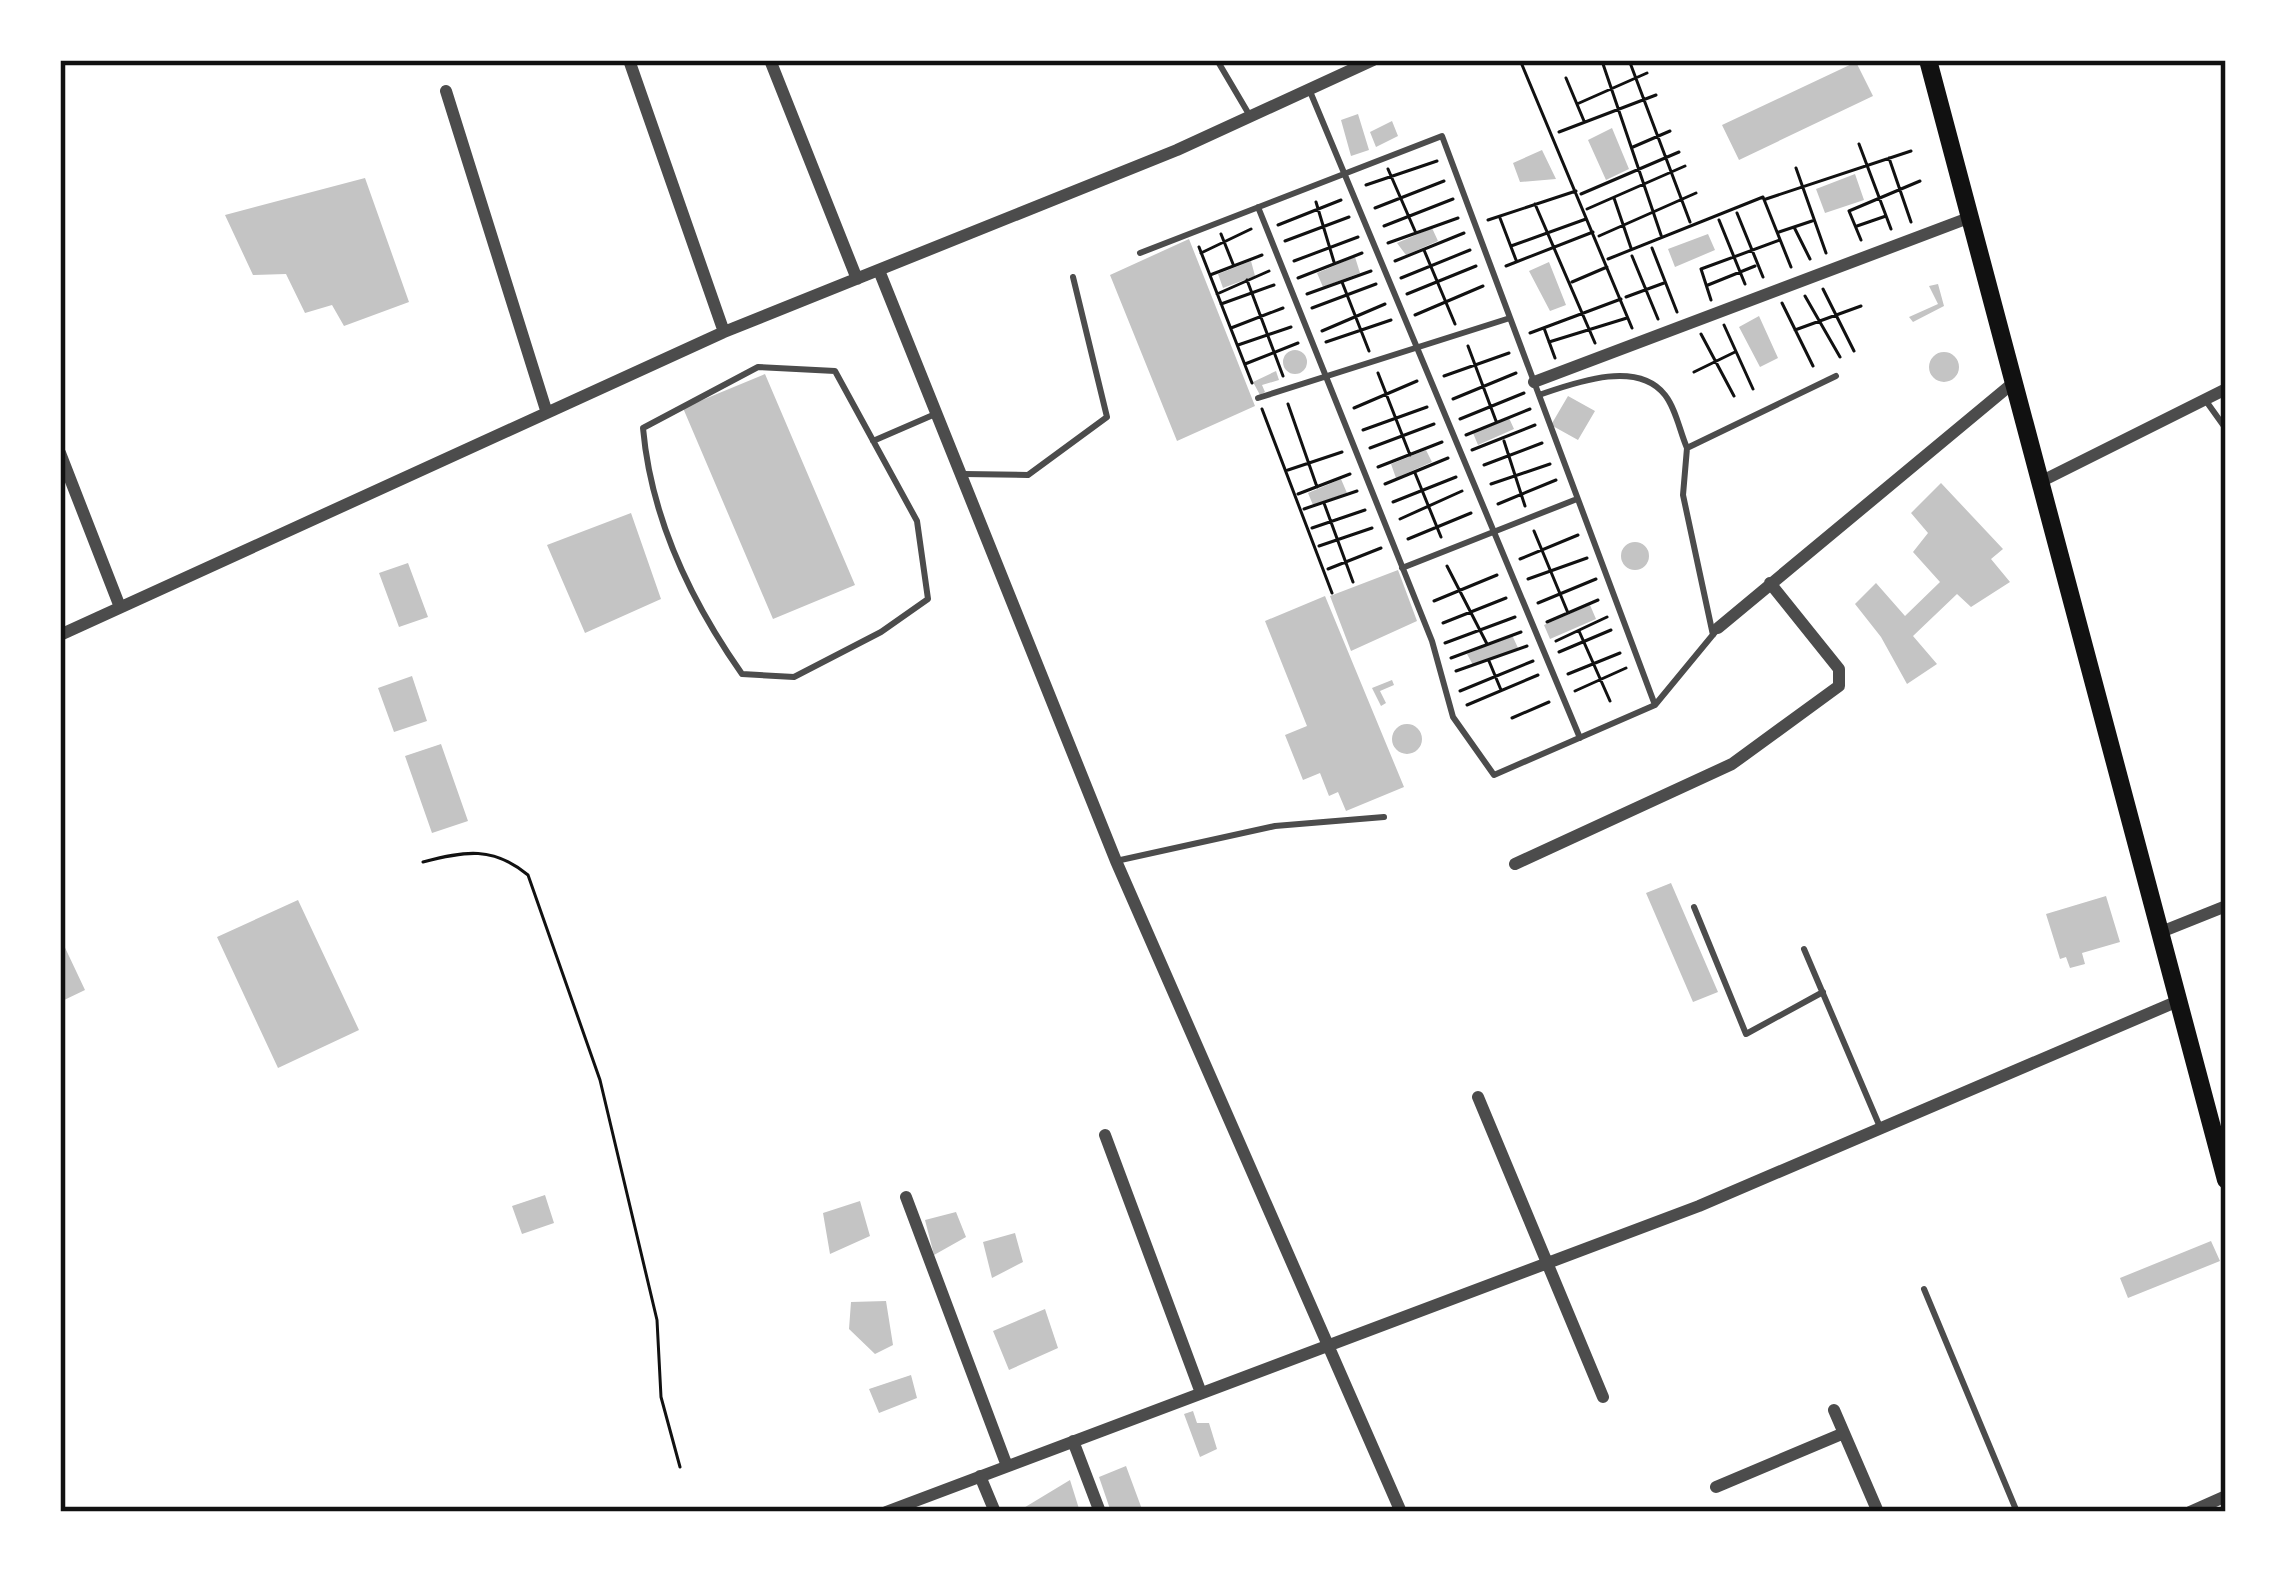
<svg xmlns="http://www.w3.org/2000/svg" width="2286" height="1572" font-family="'Asap Condensed',sans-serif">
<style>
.building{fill:#c4c4c4}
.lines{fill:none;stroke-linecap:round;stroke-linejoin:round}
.path{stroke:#111;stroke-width:3}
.service{stroke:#4c4c4c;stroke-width:6}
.minor{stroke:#4c4c4c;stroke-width:12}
.primary{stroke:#111;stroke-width:18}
.neatline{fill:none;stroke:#111;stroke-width:4.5}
</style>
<rect width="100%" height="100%" fill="#fff"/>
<path class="building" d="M1856,62L1873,96L1739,160L1722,125Z
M1358,114L1369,150L1351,156L1341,120Z
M1392,121L1398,136L1376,147L1370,132Z
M1612,128L1629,169L1606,180L1588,140Z
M1542,150L1556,179L1520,182L1513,163Z
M1855,174L1864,200L1825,213L1816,189Z
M365,178L409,302L344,326L332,305L305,313L286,274L253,275L225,215Z
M1432,228L1438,241L1406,255L1397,243Z
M1708,234L1715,250L1675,267L1668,249Z
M1189,239L1255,406L1177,441L1110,275Z
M1355,257L1360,273L1323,287L1317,273Z
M1251,261L1255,276L1223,288L1218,274Z
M1549,262L1566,305L1550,311L1529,271Z
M1938,284L1944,306L1913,322L1909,317L1938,304L1929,286Z
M1759,316L1778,358L1760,367L1739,327Z
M1283 362a12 12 0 1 1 24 0a12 12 0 1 1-24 0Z
M1929 367a15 15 0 1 1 30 0a15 15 0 1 1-30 0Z
M1276,371L1279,380L1262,385L1265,392L1260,395L1253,382Z
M765,374L855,585L773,619L683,408Z
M1568,396L1595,411L1578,440L1551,425Z
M1509,418L1514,429L1478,445L1473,433Z
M1426,450L1432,462L1396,478L1391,464Z
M1341,479L1347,493L1313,505L1308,493Z
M1941,483L2003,549L1991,559L2010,582L1971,607L1957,594L1913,636L1937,664L1907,684L1881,637L1855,604L1876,583L1905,616L1940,582L1913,552L1928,533L1911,513Z
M631,513L661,599L585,633L547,545Z
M1621 556a14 14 0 1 1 28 0a14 14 0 1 1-28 0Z
M408,563L428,617L399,627L379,573Z
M1398,570L1417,621L1351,651L1330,596Z
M1325,596L1404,787L1346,811L1338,792L1329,796L1320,773L1303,780L1285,735L1307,726L1265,621Z
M1590,605L1596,619L1550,639L1544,625Z
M1512,635L1518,648L1473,665L1467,654Z
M412,676L427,721L394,732L378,688Z
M1392,680L1394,685L1380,691L1386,703L1381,706L1372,688Z
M1392 739a15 15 0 1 1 30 0a15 15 0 1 1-30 0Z
M441,744L468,821L432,833L405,756Z
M1671,883L1718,992L1693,1002L1646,893Z
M2106,896L2120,942L2082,953L2085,964L2070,968L2066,957L2060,959L2046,914Z
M298,900L359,1030L278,1068L217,937Z
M60,937L85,990L60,1002Z
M545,1195L554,1223L522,1234L512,1206Z
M860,1201L870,1236L830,1254L823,1213Z
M956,1212L966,1237L934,1255L925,1220Z
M1015,1233L1023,1262L992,1278L983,1242Z
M2211,1241L2220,1261L2128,1298L2120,1278Z
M886,1301L893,1345L875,1354L849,1329L851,1302Z
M1045,1309L1058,1348L1009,1370L993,1331Z
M911,1375L917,1398L879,1413L869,1389Z
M1193,1411L1197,1423H1209L1217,1449L1200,1457L1184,1414Z
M1126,1466L1143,1512H1111L1099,1477Z
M1070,1480L1080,1512H1017Z"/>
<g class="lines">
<path class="path" d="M1520,60L1632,328
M1629,60L1690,222
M1602,61L1661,235
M1566,78L1584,121
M1577,104L1647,73
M1559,132L1656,95
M1859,144L1891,229
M1633,147L1670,131
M1889,158L1911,222
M1796,168L1826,253
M1388,169L1415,231
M1366,185L1437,161
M1581,194L1679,152
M1614,198L1631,248
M1766,199L1911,151
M1316,202L1334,262
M1535,204L1595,343
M1375,208L1444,181
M1587,209L1685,166
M1737,213L1763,277
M1500,218L1516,260
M1488,220L1576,191
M1719,220L1745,284
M1278,225L1341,200
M1384,226L1453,199
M1857,226L1886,216
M1794,227L1810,259
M1779,232L1812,221
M1221,234L1233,264
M1599,236L1696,193
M1861,240L1849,211L1920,181
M1285,241L1349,217
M1388,243L1458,218
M1511,246L1586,219
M1199,247L1252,383
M1652,248L1677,312
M1424,250L1455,324
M1201,253L1251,229
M1632,256L1658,319
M1608,259L1763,197L1791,267
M1294,261L1358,237
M1395,261L1464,233
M1506,266L1593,232
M1210,275L1262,255
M1298,278L1362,253
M1401,278L1470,250
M1247,280L1283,376
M1342,282L1369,351
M1572,282L1607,267
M1708,285L1755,266
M1823,289L1854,351
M1217,294L1269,271
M1307,294L1371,271
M1407,294L1476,266
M1805,296L1840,357
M1626,297L1664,283
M1711,300L1701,269L1780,240
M1782,303L1813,366
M1221,304L1274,285
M1312,308L1376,284
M1415,315L1483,286
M1724,325L1753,389
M1231,328L1283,308
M1544,328L1555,358
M1795,330L1861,306
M1322,331L1385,304
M1530,333L1621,299
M1701,334L1734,396
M1326,342L1391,320
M1549,342L1627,318
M1238,345L1291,327
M1468,346L1496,421
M1245,364L1298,343
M1694,372L1735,352
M1378,373L1410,455
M1444,376L1509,353
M1453,399L1516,373
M1288,404L1317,487
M1354,408L1417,381
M1262,409L1332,593
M1460,419L1524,393
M1363,430L1427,407
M1466,435L1530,409
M1504,441L1525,506
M1370,448L1434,424
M1472,450L1535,425
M1484,465L1542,443
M1378,467L1442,442
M1288,470L1342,452
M1415,473L1441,537
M1385,484L1448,458
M1491,484L1550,464
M1298,494L1350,474
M1393,502L1456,477
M1324,503L1353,582
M1498,504L1556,480
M1304,509L1357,491
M1400,519L1462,491
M1312,528L1365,510
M1534,531L1568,613
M1408,539L1471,513
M1319,546L1372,528
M1520,559L1578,535
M1447,566L1487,644
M1328,569L1381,548
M1528,579L1587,558
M1434,601L1497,575
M1538,603L1596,579
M1547,622L1598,600
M1443,623L1506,598
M1579,631L1610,701
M1556,641L1607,617
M1445,643L1515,617
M1559,652L1611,630
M1451,658L1521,632
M1489,661L1501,690
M1456,671L1527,646
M1568,674L1620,653
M1460,691L1533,661
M1575,691L1626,668
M1467,705L1538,675
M1512,718L1549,702
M423,862C465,851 493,846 528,875L600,1080L657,1320L661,1397L680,1467"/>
<path class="service" d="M1217,60L1250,116
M1309,89L1580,738
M1258,207L1432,641L1453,717L1494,775L1655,705L1716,631
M1140,253L1442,136L1655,705
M758,367L835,371L917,521L928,599L881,632L794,677L742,674C690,600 651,518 643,428Z
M1539,395C1574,383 1637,359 1665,395C1676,409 1680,432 1687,448
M1258,398L1510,318
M2206,401L2226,429
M873,441L933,415
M964,474L1028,475L1107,417L1073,277
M1402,568L1577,499
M1713,635L1683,495L1687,448L1836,376
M1116,861L1275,826L1384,817
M1694,907L1746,1034L1823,992
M1804,949L1880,1127
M1924,1289L2017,1512"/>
<path class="minor" d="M629,60L724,332
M770,60L857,279
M446,91L546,410
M880,273L1116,861L1401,1512
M1534,382L1971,217
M60,453L120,607
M2040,482L2226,389
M1718,628L2013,383
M60,635L724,332L1177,150L1373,60
M1515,864L1732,764L1839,686V669L1770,583
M2161,932L2226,906
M1478,1097L1603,1397
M1105,1135L1201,1393
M906,1197L1007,1466
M1834,1410L1878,1512
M1073,1441L1100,1512
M980,1476L995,1512
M1716,1487L1844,1433
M886,1512L1699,1206L2178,1001
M2190,1512L2226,1496"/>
<path class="primary" d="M1928,60L2226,1180"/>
</g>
<rect width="2286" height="1572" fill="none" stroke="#ffffff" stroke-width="126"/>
<rect x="63" y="63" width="2160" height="1446" class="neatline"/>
</svg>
